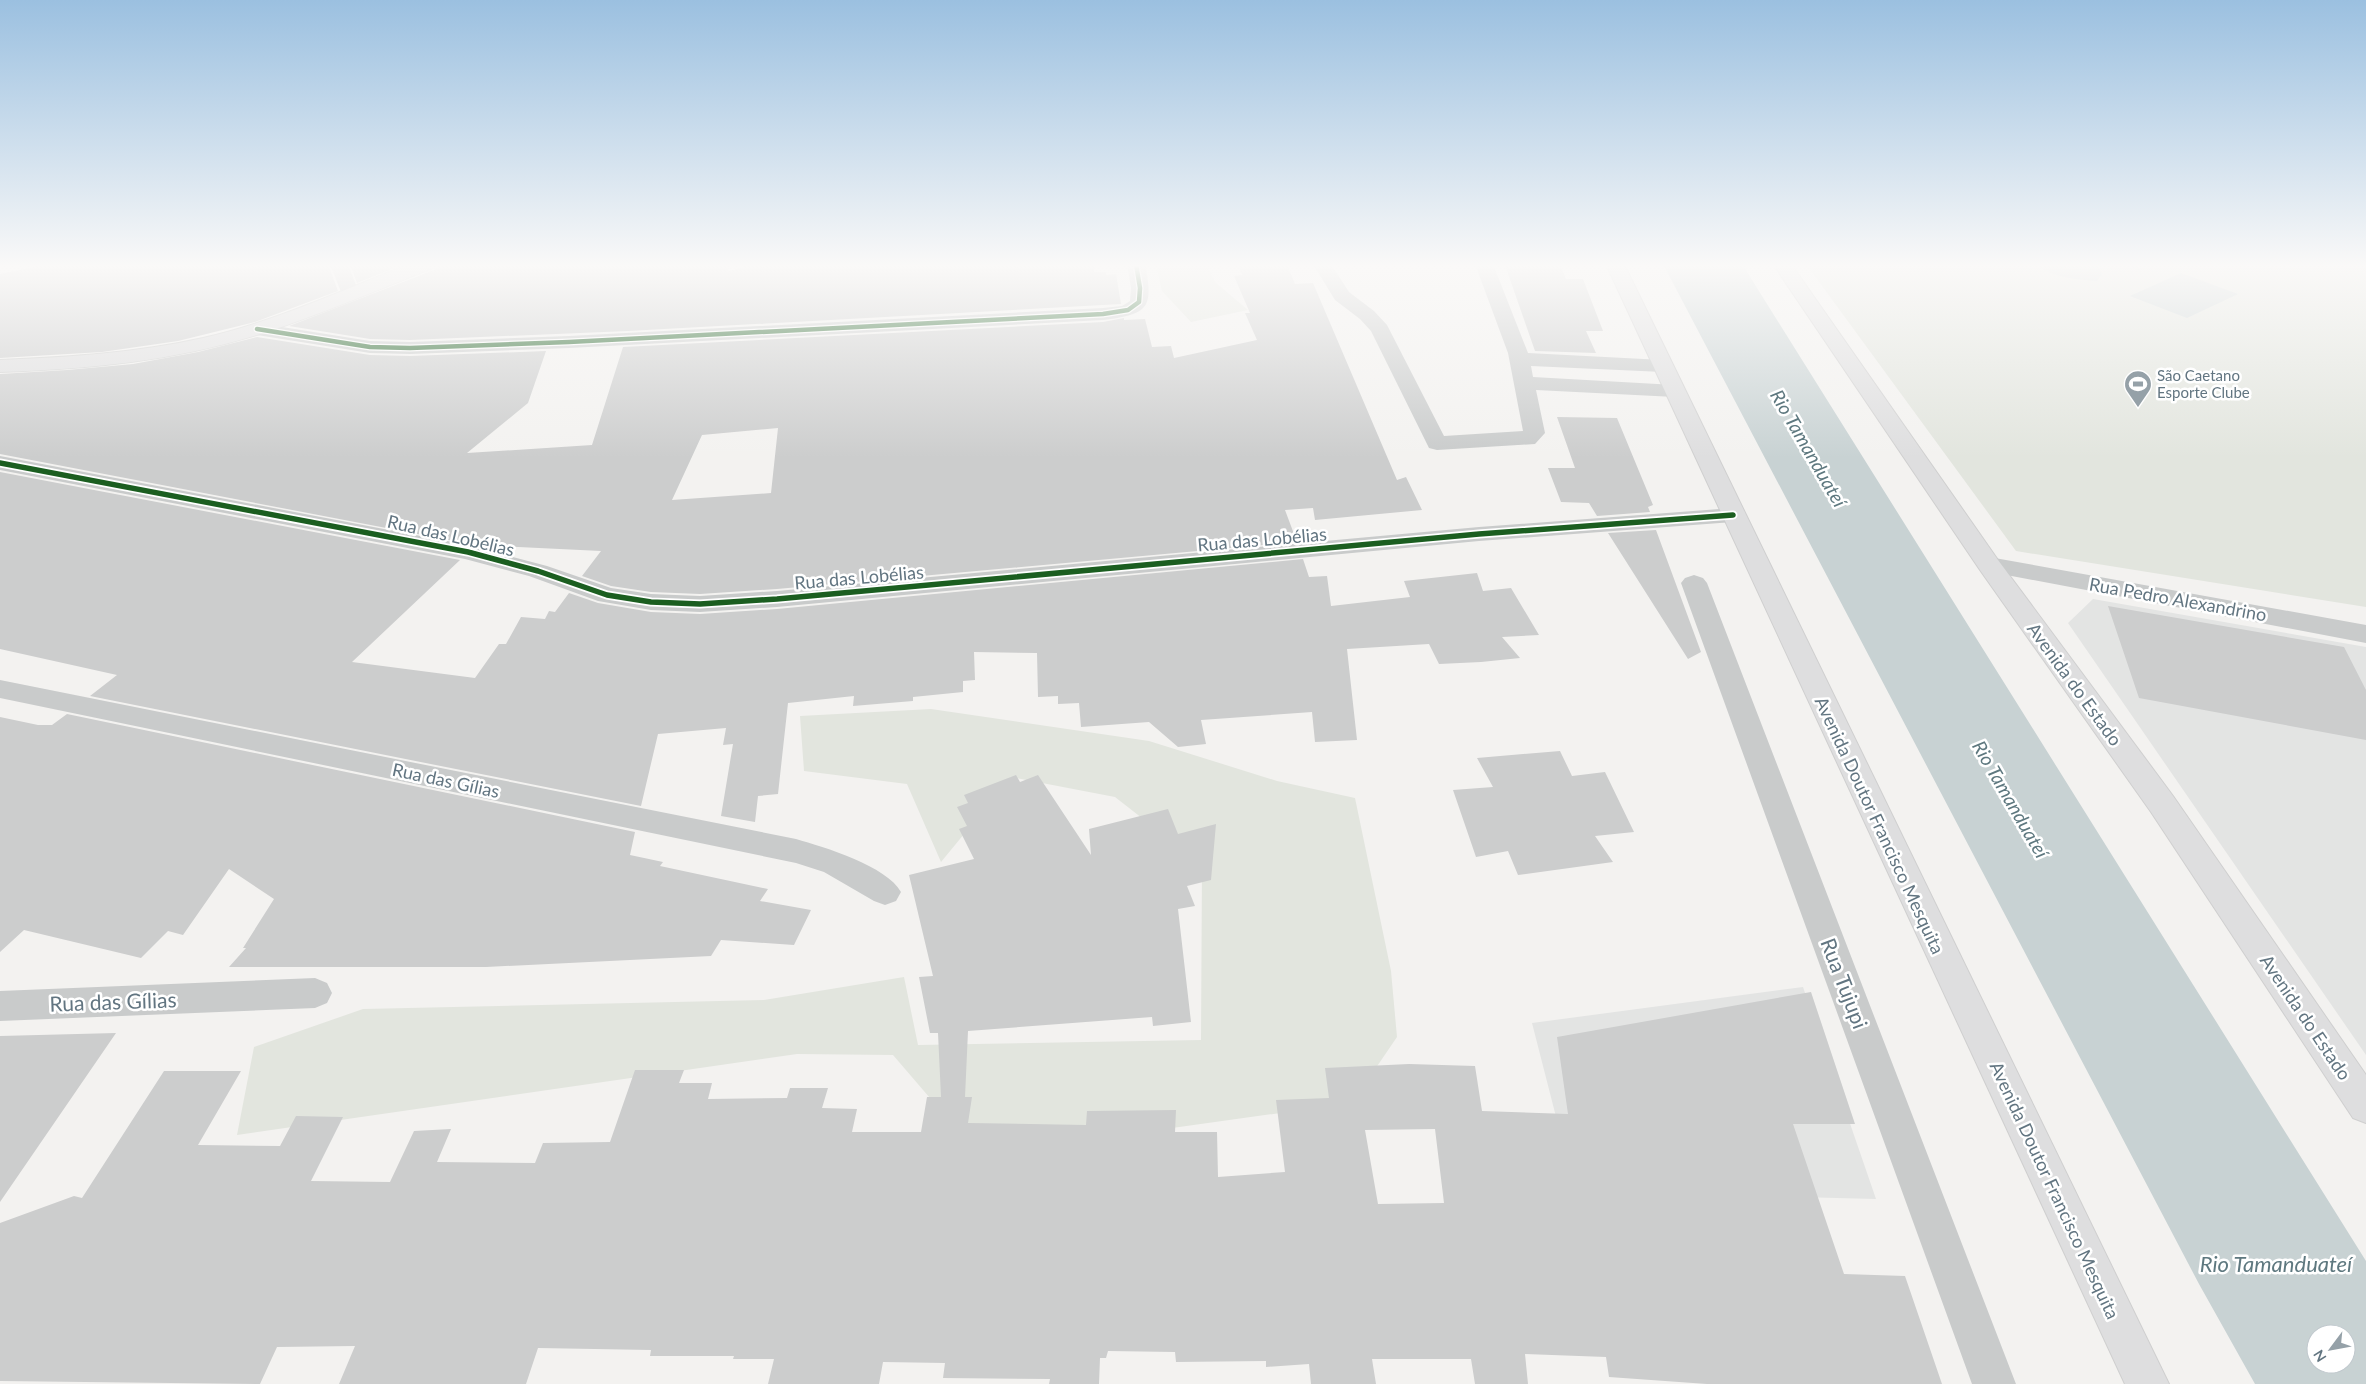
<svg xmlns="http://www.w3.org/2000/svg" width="2366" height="1384" font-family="Lato,sans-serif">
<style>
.built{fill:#e3e4e3}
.green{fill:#e2e5de}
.water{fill:#c8d2d3;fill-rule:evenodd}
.building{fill:#cccdcd;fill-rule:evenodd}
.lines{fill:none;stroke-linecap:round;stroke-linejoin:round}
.major-casing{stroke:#cfd0cf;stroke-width:2}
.highway-casing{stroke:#cfcfcf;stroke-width:2}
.minor{fill:#c9cbcb;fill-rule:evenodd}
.major{fill:#dededf;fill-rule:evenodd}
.highway{fill:#dededf;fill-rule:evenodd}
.cycleway-far1-casing{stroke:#fff;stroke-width:7}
.cycleway-casing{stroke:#fff;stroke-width:9}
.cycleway-far1{stroke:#1b5e20;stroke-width:4.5}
.cycleway{stroke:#1b5e20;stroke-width:5.5}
.labels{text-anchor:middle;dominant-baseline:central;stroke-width:5;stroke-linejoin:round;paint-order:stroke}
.far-poi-label{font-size:15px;fill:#627581;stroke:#fff;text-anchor:start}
.street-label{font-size:18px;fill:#627581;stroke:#fff}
.water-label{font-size:19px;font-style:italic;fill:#5e787f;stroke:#fff}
.near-street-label{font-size:21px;fill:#627581;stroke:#fff}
.near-water-label{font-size:22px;font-style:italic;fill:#5e787f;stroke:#fff}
</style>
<rect width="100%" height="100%" fill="#f3f2f0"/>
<path class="built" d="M2093,599L2366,647V1055L2068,623Z
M1803,987L1876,1199L1575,1191L1532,1023Z"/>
<path class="green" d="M1156,264H1207L1215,282L1248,310L1191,322L1162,291Z
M1806,264H2366V607L2016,551Z
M931,709L1149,741L1277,781L1355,798L1391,971L1397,1037L1352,1103L1165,1129L954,1126L893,1055L797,1054L237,1135L254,1047L363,1009L764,1000L904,977L918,1045L1201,1040L1202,865L1115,797L1011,777L941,862L907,784L804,771L800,716Z"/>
<path class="water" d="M1663,264H1742L2366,1261V1384H2255L2199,1284ZM2316,1334H2346V1364H2316Z
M2035,264H2138L2140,271L2124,265L2098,266L2102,274L2097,281C2075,279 2053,278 2035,264Z
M2181,273L2238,294L2187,318L2130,296Z"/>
<path class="building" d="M49,264H328L338,291L255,322L178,341L102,352L0,358V274Z
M350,264H404L357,283Z
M438,264H731L728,271L757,264H1094V272H1106V275L1116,274L1121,304L628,331L410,340L370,339L289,326L434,270Z
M1238,264H1287L1295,284L1313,283L1397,480L1406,477L1422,510L1315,520L1313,508L1285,510L1297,542L777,589L700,594L651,592L611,586L582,576L601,551L475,545L0,454V374L67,370L133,364L198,352L257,337L370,355L410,356L546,351L528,403L467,453L592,445L623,347L1103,322L1124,318V320L1145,319L1152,347L1171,346L1174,358L1257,340L1245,313H1250L1234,276L1242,275ZM778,428L771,493L672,500L702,435Z
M1560,264L1566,279H1583L1603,331H1586L1596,353L1535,351L1505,265Z
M1557,417L1617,418L1653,505L1648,507L1650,512L1597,516L1589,503L1561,502L1548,468H1575Z
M0,472L460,560L352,662L475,678L499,644H506L521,617L545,619L549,611L555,612L569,593L598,603L651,612L700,614L777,609L1303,559L1309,577L1327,576L1331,606L1410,597L1404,581L1477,573L1483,591L1511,588L1539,635L1502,637L1520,658L1481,662L1439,664L1429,644L1347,649L1357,740L1315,742L1312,712L1201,720L1206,744L1178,747L1149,722L1081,727L1079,703L1058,704V696L1038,697L1037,653L974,652L975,680L963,681V692L913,697V701L853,706L854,696L788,703L778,794L758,796L755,822L721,816L733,744L723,745L726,728L658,734L641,806L90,696L117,675L0,649Z
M1656,530L1701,652L1688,659L1608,533Z
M2108,606L2344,647L2366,690V740L2139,698Z
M67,714L635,832L630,855L663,862L660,866L768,889L760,901L811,910L794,945L721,940L711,956L486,967H229L246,948H243L274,899L229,869L183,935L168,931L141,958L24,930L0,952V717L38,725H52Z
M1560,751L1572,776L1605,772L1634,832L1595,836L1613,862L1518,875L1508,851L1476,857L1453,790L1493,787L1477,758Z
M1016,775L1020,782L1038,775L1091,855L1089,829L1168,809L1178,834L1216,824L1211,880L1187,886L1195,906L1178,909L1191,1022L1153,1026L1152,1017L968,1031L965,1097H972L968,1123L1086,1125L1087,1111L1176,1110L1175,1132H1217L1218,1177L1285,1172L1276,1100L1329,1098L1325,1068L1409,1064L1475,1066L1482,1111L1568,1114L1557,1037L1811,992L1855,1124H1793L1844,1274L1905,1276L1942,1384H1707L1609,1377L1606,1357L1525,1354L1528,1384H1475L1471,1359H1372L1376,1384H1311L1309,1364L1266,1367V1361L1176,1362L1175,1352L1108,1351L1106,1358H1100L1099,1384H1049L1050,1379L943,1378L945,1363L883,1362L879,1384H768L774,1359H733L734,1356H650L651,1350L538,1348L526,1384H339L355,1346L277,1347L260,1384L0,1381V1223L74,1196L82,1198L164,1071H241L198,1145L280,1146L296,1116L343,1117L311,1181L390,1182L414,1131L451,1129L437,1162L535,1163L543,1143L610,1142L635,1070H684L679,1083H712L708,1099L787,1098L790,1088H828L822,1108L857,1109L852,1132H921L927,1097H941L938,1033H930L919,977L933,976L909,875L974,859L959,829L967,826L957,807L968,803L964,795ZM1435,1129L1444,1203L1378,1204L1365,1130Z
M116,1033L0,1202V1036Z"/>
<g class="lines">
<g class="major-casing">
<path id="major" d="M410,264H436L433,268C377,290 320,315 263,333C175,361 91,369 0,372V360C69,357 136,353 203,338C274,322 342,290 410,264Z"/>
</g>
<g class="highway-casing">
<path id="highway" d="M1606,264H1624L2169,1384H2125Z
M1773,264H1791L1998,560L2173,796L2366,1075V1123L2353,1118L2151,812L1980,570Z"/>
</g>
<path class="minor" d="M330,264H348L359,293L357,297H343Z
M1127,264H1145C1154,309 1148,314 1103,320L569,348L410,354L370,353L257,335L250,333L247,329L250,325L257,323L370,341L410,342L569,336L1103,308L1122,306L1130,301L1131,288Z
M1313,264H1331L1349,292L1374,311L1387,325L1444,436L1523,431L1508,353L1475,264H1493L1528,353L1663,360L1670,362L1673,366L1670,370L1663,372L1531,366L1533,377L1675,385L1682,387L1685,391L1682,395L1675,397L1536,390L1545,433L1535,444L1437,450L1429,448L1371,331L1360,319L1335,300Z
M0,456L468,545L547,566L611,588L651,594L700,596L777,591L1479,527L1733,508L1741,510L1745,515L1741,520L1733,522L1479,541L777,607L700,612L651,610L598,601L529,576L465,559L0,470Z
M1989,557L2366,625V643L1980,570L1977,565L1980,560Z
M1694,575L1703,578L1707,583L2016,1384H1972L1681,583L1685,578Z
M0,680L796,839C824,847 887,866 901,892L896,901L885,905L874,901L824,872L796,863L0,698Z
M315,978L327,983L332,993L327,1003L315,1008L0,1021V991Z"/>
<use href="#major" class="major"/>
<use href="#highway" class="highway"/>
<g class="cycleway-far1-casing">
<path id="cycleway-far1" d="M257,329L370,347L410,348L569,342L1103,314L1128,310L1139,302L1140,288L1136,264"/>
</g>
<g class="cycleway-casing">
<path id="cycleway" d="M0,463L468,552L538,571L607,595L651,602L700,604L777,599L1479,534L1733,515"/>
</g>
<use href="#cycleway-far1" class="cycleway-far1"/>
<use href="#cycleway" class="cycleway"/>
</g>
<linearGradient id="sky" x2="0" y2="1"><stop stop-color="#9bc0e0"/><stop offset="0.58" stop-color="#faf9f8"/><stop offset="1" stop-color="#faf9f8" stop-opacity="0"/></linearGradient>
<rect width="2366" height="458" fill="url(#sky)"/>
<defs>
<g id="stadium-pin" transform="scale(1.4375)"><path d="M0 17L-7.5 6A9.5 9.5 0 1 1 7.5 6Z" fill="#95a1a8" stroke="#fff"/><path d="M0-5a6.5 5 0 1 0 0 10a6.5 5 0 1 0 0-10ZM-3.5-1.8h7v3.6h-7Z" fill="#fff"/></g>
</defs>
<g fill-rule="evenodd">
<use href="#stadium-pin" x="2138" y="384"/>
</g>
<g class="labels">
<g class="far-poi-label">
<text x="2157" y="375">São Caetano<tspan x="2157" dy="17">Esporte Clube</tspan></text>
</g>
<g class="street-label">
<text transform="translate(451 535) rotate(13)">Rua das Lobélias</text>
<text transform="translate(1262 539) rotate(-5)">Rua das Lobélias</text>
<text transform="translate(859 577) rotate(-5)">Rua das Lobélias</text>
<text transform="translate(2178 599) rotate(10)">Rua Pedro Alexandrino</text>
<text transform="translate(2075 684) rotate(54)">Avenida do Estado</text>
<text transform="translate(446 780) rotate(12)">Rua das Gílias</text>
<text transform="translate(1880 825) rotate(65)">Avenida Doutor Francisco Mesquita</text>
<text transform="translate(2306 1017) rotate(56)">Avenida do Estado</text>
<text transform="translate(2055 1190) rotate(65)">Avenida Doutor Francisco Mesquita</text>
</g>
<g class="water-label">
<text transform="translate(1809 448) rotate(60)">Rio Tamanduateí</text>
<text transform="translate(2011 799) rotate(60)">Rio Tamanduateí</text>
</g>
<g class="near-street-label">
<text transform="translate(1845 983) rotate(69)">Rua Tujupi</text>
<text transform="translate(113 1001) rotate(-2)">Rua das Gílias</text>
</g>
<g class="near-water-label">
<text x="2276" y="1263">Rio Tamanduateí</text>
</g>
</g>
<g transform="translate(2331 1349) rotate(238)"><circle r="24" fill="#ffffff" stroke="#c0c8cd"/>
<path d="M0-4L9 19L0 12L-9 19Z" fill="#95a1a8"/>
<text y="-8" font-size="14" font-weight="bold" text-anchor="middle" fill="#627581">N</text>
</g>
</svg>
